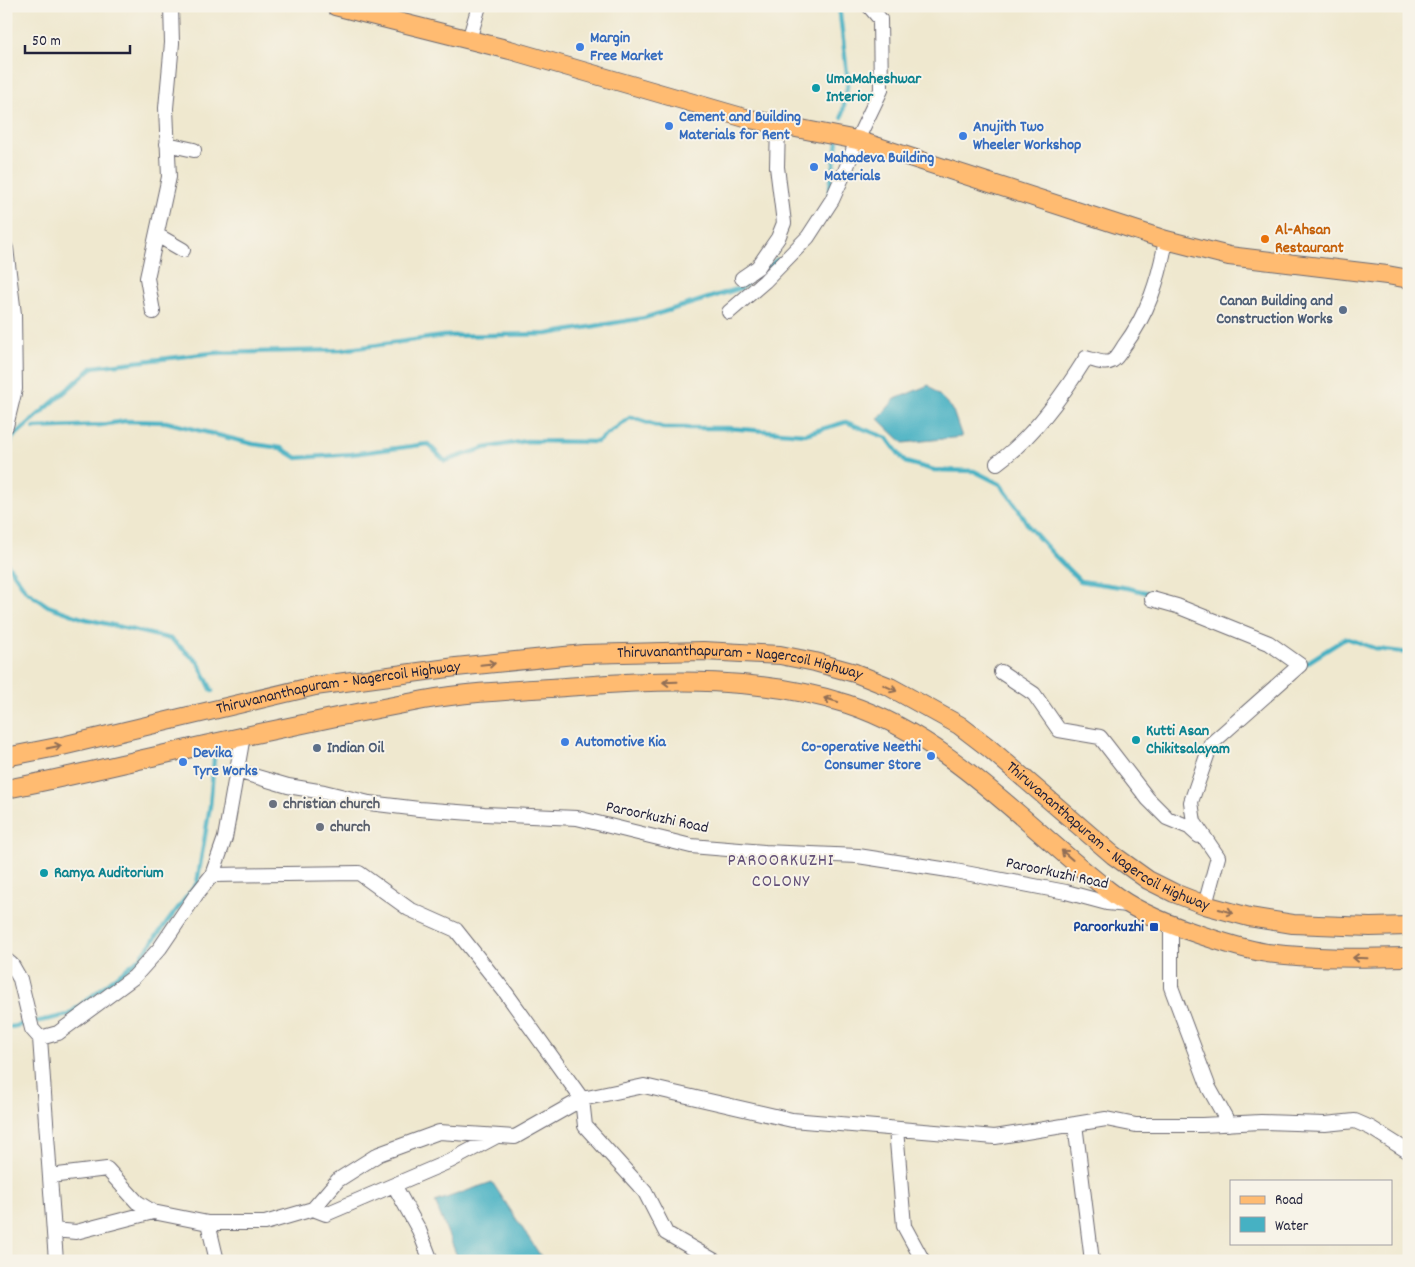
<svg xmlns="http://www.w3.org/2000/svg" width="1415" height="1267" font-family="Dekko,sans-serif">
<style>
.water{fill:#46b1c3;stroke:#346a7f}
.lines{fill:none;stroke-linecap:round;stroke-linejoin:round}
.stream{stroke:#46b1c3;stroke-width:4.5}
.minor-casing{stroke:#6a676f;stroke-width:16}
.major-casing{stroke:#6a676f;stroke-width:20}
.minor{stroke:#fff;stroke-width:14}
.major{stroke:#ffbb71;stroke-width:18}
.oneway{stroke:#906e56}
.shop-dot{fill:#3f7fe0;stroke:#f7f3e8;stroke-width:2}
.culture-dot{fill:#0f9aa8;stroke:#f7f3e8;stroke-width:2}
.food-dot{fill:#e8710a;stroke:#f7f3e8;stroke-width:2}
.service-dot{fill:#5c6f8a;stroke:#f7f3e8;stroke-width:2}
.worship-dot{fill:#6b7280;stroke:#f7f3e8;stroke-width:2}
.transit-dot{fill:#1a4fb4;stroke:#f7f3e8;stroke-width:2}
.labels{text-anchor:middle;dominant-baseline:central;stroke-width:4;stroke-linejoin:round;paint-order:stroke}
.shop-label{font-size:16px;font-weight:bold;fill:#366cbe;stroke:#f7f3e8;text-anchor:start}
.culture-label{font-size:16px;font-weight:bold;fill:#0d838f;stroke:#f7f3e8;text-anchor:start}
.food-label{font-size:16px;font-weight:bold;fill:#c56008;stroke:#f7f3e8;text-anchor:start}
.service-label{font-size:16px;font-weight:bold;fill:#4e5e75;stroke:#f7f3e8;text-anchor:end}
.street-label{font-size:16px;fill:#22223b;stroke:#f7f3e8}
.worship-label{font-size:16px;font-weight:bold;fill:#5b616d;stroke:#f7f3e8;text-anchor:start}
.transit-label{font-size:16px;font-weight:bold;fill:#164399;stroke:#f7f3e8;text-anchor:end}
.neighbourhood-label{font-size:18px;letter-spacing:1px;fill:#635078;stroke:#f7f3e8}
</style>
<rect width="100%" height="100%" fill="#f7f3e8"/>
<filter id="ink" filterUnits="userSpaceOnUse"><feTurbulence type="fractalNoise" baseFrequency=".02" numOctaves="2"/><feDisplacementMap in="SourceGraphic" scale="10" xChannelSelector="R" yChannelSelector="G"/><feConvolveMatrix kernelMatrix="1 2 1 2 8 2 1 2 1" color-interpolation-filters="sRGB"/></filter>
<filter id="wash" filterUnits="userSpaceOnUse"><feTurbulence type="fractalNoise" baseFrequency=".0096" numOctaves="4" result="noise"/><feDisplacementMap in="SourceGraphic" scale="20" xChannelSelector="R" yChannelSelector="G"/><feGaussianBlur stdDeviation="1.12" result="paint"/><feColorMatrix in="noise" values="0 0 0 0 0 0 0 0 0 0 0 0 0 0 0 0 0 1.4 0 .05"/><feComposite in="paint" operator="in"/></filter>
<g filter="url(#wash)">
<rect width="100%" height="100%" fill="#efe8cf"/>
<path class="water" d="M929,385L952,408L962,437L903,443L878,419L895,399Z
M492,1182L544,1261H459L435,1202Z"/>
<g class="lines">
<path class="stream" d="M839,6L848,82L842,117
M829,192L838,142
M761,272L777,260
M34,428L101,425L125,421L166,422L253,444L281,448L297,458L352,454L428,444L445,461L485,448L526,441L597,442L631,417L663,428H728L805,434L846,422L887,438L905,462L934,470L974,471L1000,484L1018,508L1029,527L1056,557L1080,581L1128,588L1153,594
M6,462L12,438L93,367L212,353L342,350L443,336L547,334L644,318L741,288L749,281
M6,562L26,591L48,606L82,618L171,639L198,662L212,691
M1302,662L1305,664L1346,638L1377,649L1409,653
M6,1028L68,1015L140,958L197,883L210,806L214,759"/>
</g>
</g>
<g filter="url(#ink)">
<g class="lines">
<g class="minor-casing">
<path id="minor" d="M469,40L479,6
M167,144L194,150
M157,235L183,250
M6,248L14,314L15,389L6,426
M742,278L758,267L778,238L784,223L777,167L778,124
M153,312L147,278L169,177L166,108L172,43L171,6
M729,312L765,281L808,237L832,200L846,169L857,140L881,90L880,19L869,6
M997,463C1032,438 1063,395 1086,358C1094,360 1105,365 1112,361C1117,358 1121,351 1124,346C1148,314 1159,279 1166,240
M1152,599L1177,606L1269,643L1300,665L1211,744L1191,802L1194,822L1218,857L1205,905
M1001,672L1034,694L1059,730L1100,737L1148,799L1167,818L1189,827L1199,836
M237,771L288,786L324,792L369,803L419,809L484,814L577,818L691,846L764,852L858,856L955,871L1066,892L1107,903L1128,905
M212,875L359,873L409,909L456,930L506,993L582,1099L585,1126L645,1192L666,1233L715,1261
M1171,925V987L1209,1088L1229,1124
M6,960L12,965L20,979L32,1029L40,1038L56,1261
M40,1038L58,1033L134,977L160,948L196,895L212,875L225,838L243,736
M1075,1124L1092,1261
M896,1129L904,1226L923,1261
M50,1176L107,1169L137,1202L153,1212L208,1223H265L313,1209L338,1180L379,1154L439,1132L515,1137L582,1099L644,1086L792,1120L995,1137L1106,1119L1136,1125H1202L1261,1122L1325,1124L1355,1121L1371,1128L1409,1152
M394,1185L419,1230L431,1261
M313,1209L326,1214L450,1161L497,1136
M208,1223L217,1261
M54,1230L76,1232L153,1212"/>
</g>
<g class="major-casing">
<g id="major">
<path d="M335,6L510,50L745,118L857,140L1166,240L1229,256L1387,275L1409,279"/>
<path id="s1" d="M6,757L62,746L315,686L456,667L584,654L703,651L780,655L815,662L855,673L890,687L959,725L989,748L1113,855L1148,880L1174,893L1205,905L1249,917L1293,924L1370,927L1409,926"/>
<path d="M6,789C55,780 104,768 152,757C242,736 333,717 424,700C475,691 528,690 580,686C670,679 761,677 847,704C951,738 1024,825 1108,890C1133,910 1164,923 1195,933C1218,941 1242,949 1267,953C1313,959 1362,958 1409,957"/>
</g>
</g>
<use href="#minor" class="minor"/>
<use href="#major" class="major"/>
</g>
<defs><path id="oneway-shaft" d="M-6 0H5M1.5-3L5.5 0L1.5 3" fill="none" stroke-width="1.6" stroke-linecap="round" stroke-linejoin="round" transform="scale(1.25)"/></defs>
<g class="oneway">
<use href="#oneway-shaft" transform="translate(488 664) rotate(-6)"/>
<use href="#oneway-shaft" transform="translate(670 682) rotate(178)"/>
<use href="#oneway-shaft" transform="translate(890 688) rotate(25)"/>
<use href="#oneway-shaft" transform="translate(831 700) rotate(-164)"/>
<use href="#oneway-shaft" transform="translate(54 747) rotate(-11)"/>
<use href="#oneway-shaft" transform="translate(1067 855) rotate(-139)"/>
<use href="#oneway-shaft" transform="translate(1226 911) rotate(16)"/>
<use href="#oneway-shaft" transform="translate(1360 958) rotate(-178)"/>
</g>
</g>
<g class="shop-dot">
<circle cx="580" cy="47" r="5"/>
<circle cx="669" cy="126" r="5"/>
<circle cx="963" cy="136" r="5"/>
<circle cx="814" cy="167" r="5"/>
<circle cx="565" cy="742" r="5"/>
<circle cx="931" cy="756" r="5"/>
<circle cx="183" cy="762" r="5"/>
</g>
<g class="culture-dot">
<circle cx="816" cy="88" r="5"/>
<circle cx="1136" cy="740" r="5"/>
<circle cx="44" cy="873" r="5"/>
</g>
<circle class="food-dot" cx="1265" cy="239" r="5"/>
<g class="service-dot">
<circle cx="1343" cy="310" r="5"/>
<circle cx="317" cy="748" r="5"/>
</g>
<g class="worship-dot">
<circle cx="273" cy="804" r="5"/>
<circle cx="320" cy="827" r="5"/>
</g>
<rect class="transit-dot" x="1149" y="922" width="10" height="10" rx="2.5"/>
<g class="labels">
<g class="shop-label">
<text x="590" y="38">Margin<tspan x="590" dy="18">Free Market</tspan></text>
<text x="679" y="117">Cement and Building<tspan x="679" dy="18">Materials for Rent</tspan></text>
<text x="973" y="127">Anujith Two<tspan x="973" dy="18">Wheeler Workshop</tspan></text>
<text x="824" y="158">Mahadeva Building<tspan x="824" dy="18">Materials</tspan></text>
<text x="575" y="742">Automotive Kia</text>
<text x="921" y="747" text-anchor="end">Co-operative Neethi<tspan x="921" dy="18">Consumer Store</tspan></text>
<text x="193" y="753">Devika<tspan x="193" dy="18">Tyre Works</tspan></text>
</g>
<g class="culture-label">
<text x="826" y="79">UmaMaheshwar<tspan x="826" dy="18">Interior</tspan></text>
<text x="1146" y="731">Kutti Asan<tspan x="1146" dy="18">Chikitsalayam</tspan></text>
<text x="54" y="873">Ramya Auditorium</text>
</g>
<g class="food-label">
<text x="1275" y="230">Al-Ahsan<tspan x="1275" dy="18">Restaurant</tspan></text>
</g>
<g class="service-label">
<text x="1333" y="301">Canan Building and<tspan x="1333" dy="18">Construction Works</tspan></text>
<text x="327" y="748" text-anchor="start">Indian Oil</text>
</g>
<g class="street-label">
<text stroke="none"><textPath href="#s1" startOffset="745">Thiruvananthapuram - Nagercoil Highway</textPath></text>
<text stroke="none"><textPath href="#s1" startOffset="340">Thiruvananthapuram - Nagercoil Highway</textPath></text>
<text transform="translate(657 818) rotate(12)">Paroorkuzhi Road</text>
<text stroke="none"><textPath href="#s1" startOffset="1165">Thiruvananthapuram - Nagercoil Highway</textPath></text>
<text transform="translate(1057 874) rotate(12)">Paroorkuzhi Road</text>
</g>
<g class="worship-label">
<text x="283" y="804">christian church</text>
<text x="330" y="827">church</text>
</g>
<g class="transit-label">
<text x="1144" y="927">Paroorkuzhi</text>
</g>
<g class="neighbourhood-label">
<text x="781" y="861">PAROORKUZHI<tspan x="781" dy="21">COLONY</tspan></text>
</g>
</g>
<rect width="1415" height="1267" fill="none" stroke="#f7f3e8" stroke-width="25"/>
<rect x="1230" y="1180" width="162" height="65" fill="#f7f3e8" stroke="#a29fa3"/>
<rect x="1240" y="1196" width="25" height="8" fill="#ffbb71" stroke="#a29fa3"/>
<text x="1275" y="1204" font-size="15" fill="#22223b">Road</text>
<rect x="1240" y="1217" width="25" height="15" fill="#46b1c3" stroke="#a29fa3"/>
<text x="1275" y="1230" font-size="15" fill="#22223b">Water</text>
<path d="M25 45v8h105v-8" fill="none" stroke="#22223b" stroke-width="2.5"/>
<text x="32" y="45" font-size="15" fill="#22223b" stroke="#f7f3e8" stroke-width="4" paint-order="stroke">50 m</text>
</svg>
